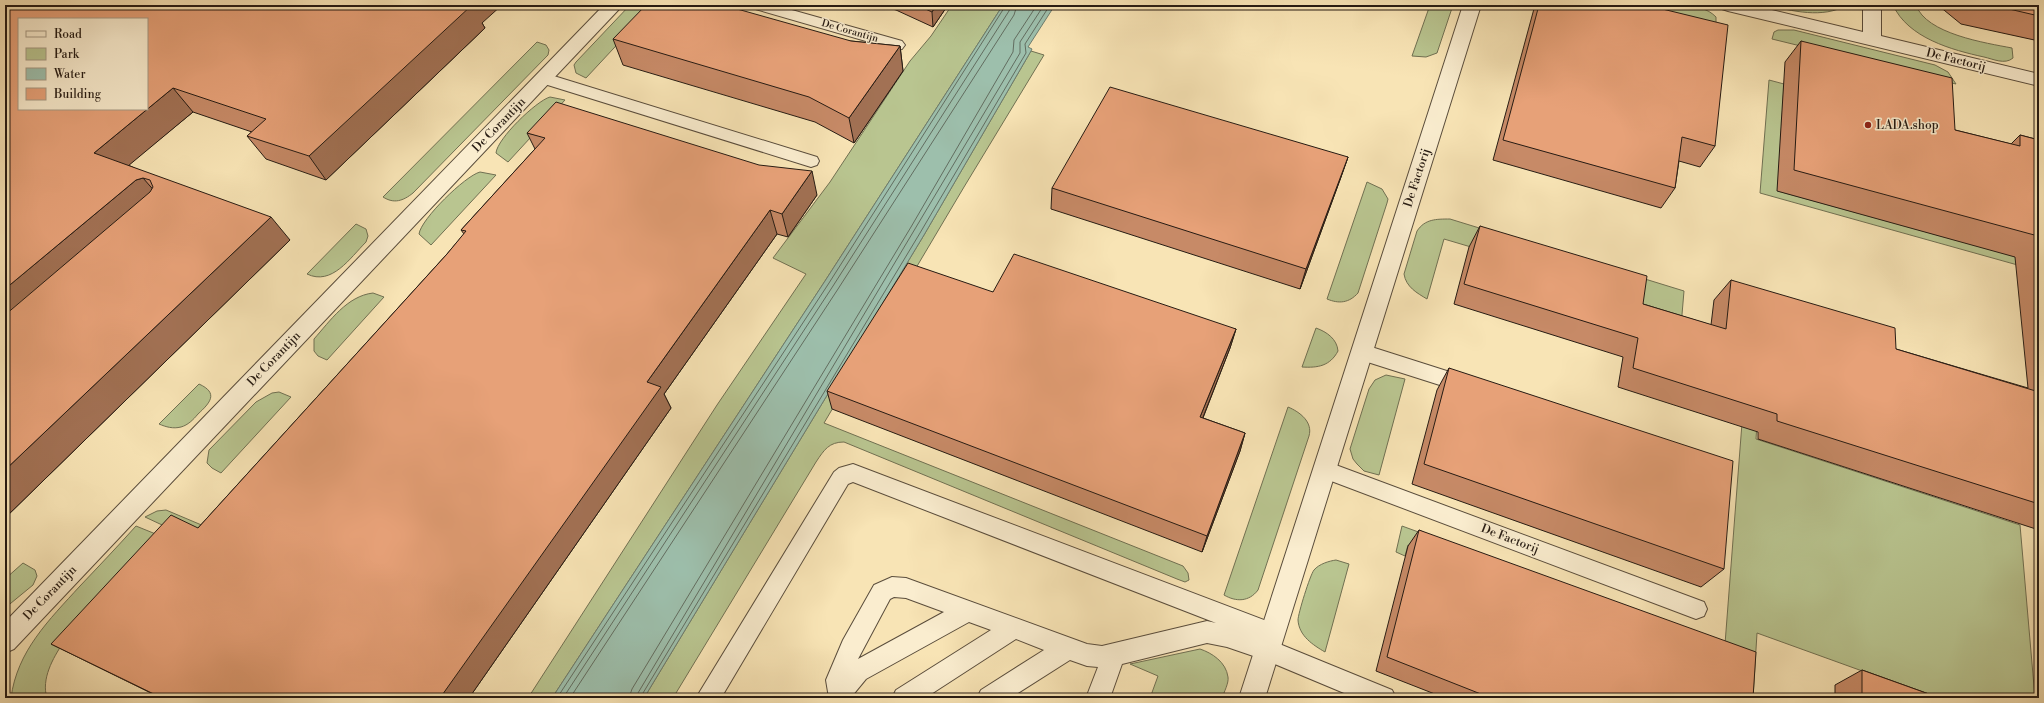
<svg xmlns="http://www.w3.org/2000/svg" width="2044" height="703" font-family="'Libre Bodoni',serif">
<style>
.green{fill:#b9c590;stroke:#707052}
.water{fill:#9dbfac;stroke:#6d7d6f}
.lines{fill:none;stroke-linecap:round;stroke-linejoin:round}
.shore{stroke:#626d60;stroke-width:1}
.lane-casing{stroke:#5a4d3c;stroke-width:2}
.street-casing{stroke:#5a4d3c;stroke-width:2}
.lane{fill:#faedcf;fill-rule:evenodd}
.street{fill:#faedcf;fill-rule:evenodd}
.wall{fill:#c78a67;stroke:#261b13}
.shaded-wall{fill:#a27154;stroke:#261b13}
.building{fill:#e7a178;stroke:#261b13;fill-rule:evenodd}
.poi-dot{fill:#8f2418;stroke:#faedcf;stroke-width:1.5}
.labels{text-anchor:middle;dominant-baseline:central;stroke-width:3;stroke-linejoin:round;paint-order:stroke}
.far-street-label{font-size:10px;fill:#261b13;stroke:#faedcf}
.street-label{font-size:12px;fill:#261b13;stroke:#faedcf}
.poi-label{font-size:12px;fill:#261b13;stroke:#faedcf;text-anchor:start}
</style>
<rect width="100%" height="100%" fill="#f8e4b5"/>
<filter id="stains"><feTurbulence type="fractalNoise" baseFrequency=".005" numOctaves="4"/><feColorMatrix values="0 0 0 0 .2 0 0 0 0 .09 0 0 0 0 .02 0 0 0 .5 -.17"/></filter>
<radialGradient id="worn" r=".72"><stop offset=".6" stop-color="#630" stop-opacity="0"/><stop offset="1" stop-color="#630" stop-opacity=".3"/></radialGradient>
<path class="green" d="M630,5H654L586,78L576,73L574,65L576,62Z
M952,5H1003L825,281L552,698H528L717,405L806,274L773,258L830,182L910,61L931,36Z
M1430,5H1453L1437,53L1426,57L1412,56Z
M1641,5C1663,5 1700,0 1716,17V26Z
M1767,5H1847C1823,19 1792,11 1767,5Z
M1893,5H1916C1926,34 1986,43 2012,48L2013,58C2005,65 1993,59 1984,57C1952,50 1908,38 1893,5Z
M1778,30H1794L1935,65L1948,72L1956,84L1772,39L1774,32Z
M537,42L546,45L549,50L548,55L413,193C403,201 394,204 383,197Z
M1031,51L1044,55L964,187L824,423L1183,566L1188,573L1189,580L1185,582L1177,579L844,442C829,442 824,450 816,462L673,698H644L924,235Z
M1769,80L1784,84L1778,191L2039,263V271L1760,193Z
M550,97L565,100L508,162L496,153C497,139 536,101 550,97Z
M480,172L496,175L431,245L419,234C421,219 465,176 480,172Z
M1367,182L1382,189L1388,199L1387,203L1358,293C1349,303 1339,304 1327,299Z
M1450,219L1684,291L1680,338L1633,295L1444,239L1427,299C1417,293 1406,287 1404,274L1417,231C1425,219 1436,219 1450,219Z
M356,224L366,229L368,236L366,242C350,258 332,286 307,274Z
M373,293L384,297L327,360L318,356L314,351V339C330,321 347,296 373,293Z
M1764,314L1756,439L2020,525L2035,698H1937L1757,633L1753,698H1734L1737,666L1408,545L1405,556L1396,552L1402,526L1725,644L1742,423Z
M1316,328C1327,332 1337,339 1338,351C1330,366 1318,368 1302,367Z
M1386,375L1405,379L1379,475L1364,471L1357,464L1353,459L1350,449L1369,389L1375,380Z
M199,384C219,393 210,403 198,414C193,420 188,425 181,427C173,429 166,427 159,424Z
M279,392L291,397L221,473L212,468L207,463L209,450L256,402L272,393Z
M1288,407C1300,412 1313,422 1309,436L1258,590C1249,602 1236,602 1224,595Z
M166,510L211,529L63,643C53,658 41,679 47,698H11C17,651 49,620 80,586C99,566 118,546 136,526L168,539L175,531L145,517L157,511Z
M1336,560L1349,564L1325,652C1313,645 1299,636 1298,620C1298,614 1310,575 1314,570C1319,564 1329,561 1336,560Z
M23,563L35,570L37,576L33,585L5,608V579Z
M1200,649C1212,653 1226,662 1228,677C1229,683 1224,692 1222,698H1150L1158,676L1130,664Z"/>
<path class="water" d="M1003,5H1055L1028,47L1032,49L1031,51L924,235L644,698H552L825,281Z"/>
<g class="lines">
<path class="shore" d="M557,698L829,283L1006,5
M563,698L833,286L1009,11L1011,5
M570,698L838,289L1014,15L1017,5
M629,698L632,689L911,227L1013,52L1014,40L1037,5
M635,698L1020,53V42L1044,5
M640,698L920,233L1026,53L1025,44L1050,5"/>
<g class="lane-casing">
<path id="lane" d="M750,5H774L902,41L905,45L902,49L897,50L752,8Z
M544,73L817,157L819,161L817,165L811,167L538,82L536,78L538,74Z
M1362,344L1475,380L1478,386L1475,392L1468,394L1355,358L1352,352L1355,346Z
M1325,461L1696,599L1704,602L1707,609L1704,616L1696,619L1318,476L1315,470L1318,464Z
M853,464L1280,626L1283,634L1280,642L1277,643L1392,690L1396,698H1356L1265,660L1227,647L1207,643L1122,664L1110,698H1086L1098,667L1087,666L1070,660L1010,698H977L981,690L1044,650L1016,639L925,698H892L896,690L991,630L969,622L866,679L852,696L853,698H829L826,680L843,640L874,585L892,577L906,578L1087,644L1102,646L1207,621L1216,623L853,482L848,484L721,698H696L834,472L839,468ZM894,597L906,598L944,612L858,659L890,599Z"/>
</g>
<g class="street-casing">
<path id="street" d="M604,5H623L14,649L5,653V622Z
M1463,5H1481L1265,698H1239Z
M1719,5H1751L1863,32V5H1881V36L2039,74V86L1728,11L1722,9Z"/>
</g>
<use href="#lane" class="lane"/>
<use href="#street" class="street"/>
</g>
<path class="wall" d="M5,5L482,23L485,28L326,180L266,159L247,136L252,132L193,112L128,165L290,240L5,518Z
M878,5H948L933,27L896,10Z
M1535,5H1646L1715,146L1700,167L1679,161L1675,188L1661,208L1493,160Z
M1939,5H2039V41L1961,24L1939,6Z
M613,39L851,41L900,46L903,71L854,143L815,122L623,65Z
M1801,41L1955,130L2011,144L2020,135L2039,140V530L1758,439V432L1618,387L1623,357L1454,304L1469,247L1480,226L1643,304L1711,325L1714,300L1731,280L1896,349L2028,388L2015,257L1777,191L1785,62Z
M527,133L817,195L788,237L777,234L664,394L671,408L469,698H161L51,644L198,528L447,254L464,234L461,230L535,149Z
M1348,157L1341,177L1300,289L1051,209L1052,188Z
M993,292L1236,329L1230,348L1203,418L1245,433L1240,451L1202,552L832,409L827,391Z
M1449,368L1724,569L1701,587L1412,484L1437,390Z
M1419,530L1753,698H1445L1376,671L1408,546Z
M1862,670L1940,698H1835V685Z"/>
<path class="shaded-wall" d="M469,5H502L482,23L485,28L326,180L309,156Z
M936,5H948L933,27L932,12Z
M900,46L903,71L854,143L849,118Z
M173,88L193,112L116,176L94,153Z
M1348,157L1341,177L1300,289L1306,269Z
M812,171L817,195L788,237L782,214Z
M143,178L164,202L5,334V289L136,180Z
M770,210L777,234L664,394L671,408L469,698H440L647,382Z
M271,217L290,240L5,518V470Z
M1236,329L1230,348L1196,435L1200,417Z
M1245,433L1240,451L1202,552L1207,536Z"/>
<path class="building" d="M5,5H472L309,156L247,136L266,119L173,88L94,153L271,217L5,470V315L150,192L153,187L150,180L143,178L136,180L5,289ZM19,19H147V109H19Z
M646,5H723L851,41L900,46L849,118L809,97L613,39Z
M917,5H936L932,12Z
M1539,5H1646L1728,25L1715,146L1682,137L1675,188L1503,140Z
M1992,5H2039V16Z
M1801,41L1952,78L1955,130L2020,146V135L2039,140V241L2038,236L1794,170Z
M1110,87L1348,157L1306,269L1052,188Z
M556,102L759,165L812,171L782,214L770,210L647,382L661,387L440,698H162L51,644L171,515L198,528L447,254L466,231L461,230L545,138L527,133Z
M1480,226L1647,276L1643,304L1726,329L1731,280L1895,328L1896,349L2039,392V504L1777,421V414L1633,368L1638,338L1464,284Z
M1014,254L1236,329L1200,417L1245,433L1207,536L827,391L908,263L993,292Z
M1449,368L1733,461L1724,569L1424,464Z
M1419,530L1756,652L1753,698H1491L1387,657Z
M1862,670L1940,698H1862Z"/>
<circle class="poi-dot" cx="1868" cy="125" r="4"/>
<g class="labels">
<g class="far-street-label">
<text transform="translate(850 31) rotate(16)">De Corantijn</text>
</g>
<g class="street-label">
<text transform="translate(1956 60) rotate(14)">De Factorij</text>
<text transform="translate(499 125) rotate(-46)">De Corantijn</text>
<text transform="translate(1417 178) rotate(-72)">De Factorij</text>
<text transform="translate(274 359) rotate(-46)">De Corantijn</text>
<text transform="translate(1510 539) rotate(21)">De Factorij</text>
<text transform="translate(50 593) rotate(-46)">De Corantijn</text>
</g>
<g class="poi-label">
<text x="1876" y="125">LADA.shop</text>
</g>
</g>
<rect width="2044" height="703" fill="none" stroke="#f8e4b5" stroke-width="20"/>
<rect x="6" y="6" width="2032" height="691" fill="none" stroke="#261b13" stroke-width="2"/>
<rect x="10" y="10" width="2024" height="683" fill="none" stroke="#261b13"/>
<rect x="18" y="18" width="130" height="92" fill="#faedcf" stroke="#a59984"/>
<rect x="26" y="31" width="20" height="6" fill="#faedcf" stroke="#a59984"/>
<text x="54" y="38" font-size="12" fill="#261b13">Road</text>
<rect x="26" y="48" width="20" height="12" fill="#b9c590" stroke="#a59984"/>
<text x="54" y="58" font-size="12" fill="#261b13">Park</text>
<rect x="26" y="68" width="20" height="12" fill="#9dbfac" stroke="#a59984"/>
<text x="54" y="78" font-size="12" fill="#261b13">Water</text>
<rect x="26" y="88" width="20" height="12" fill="#e7a178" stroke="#a59984"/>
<text x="54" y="98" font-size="12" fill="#261b13">Building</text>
<rect width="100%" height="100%" filter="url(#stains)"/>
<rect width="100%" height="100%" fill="url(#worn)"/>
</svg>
